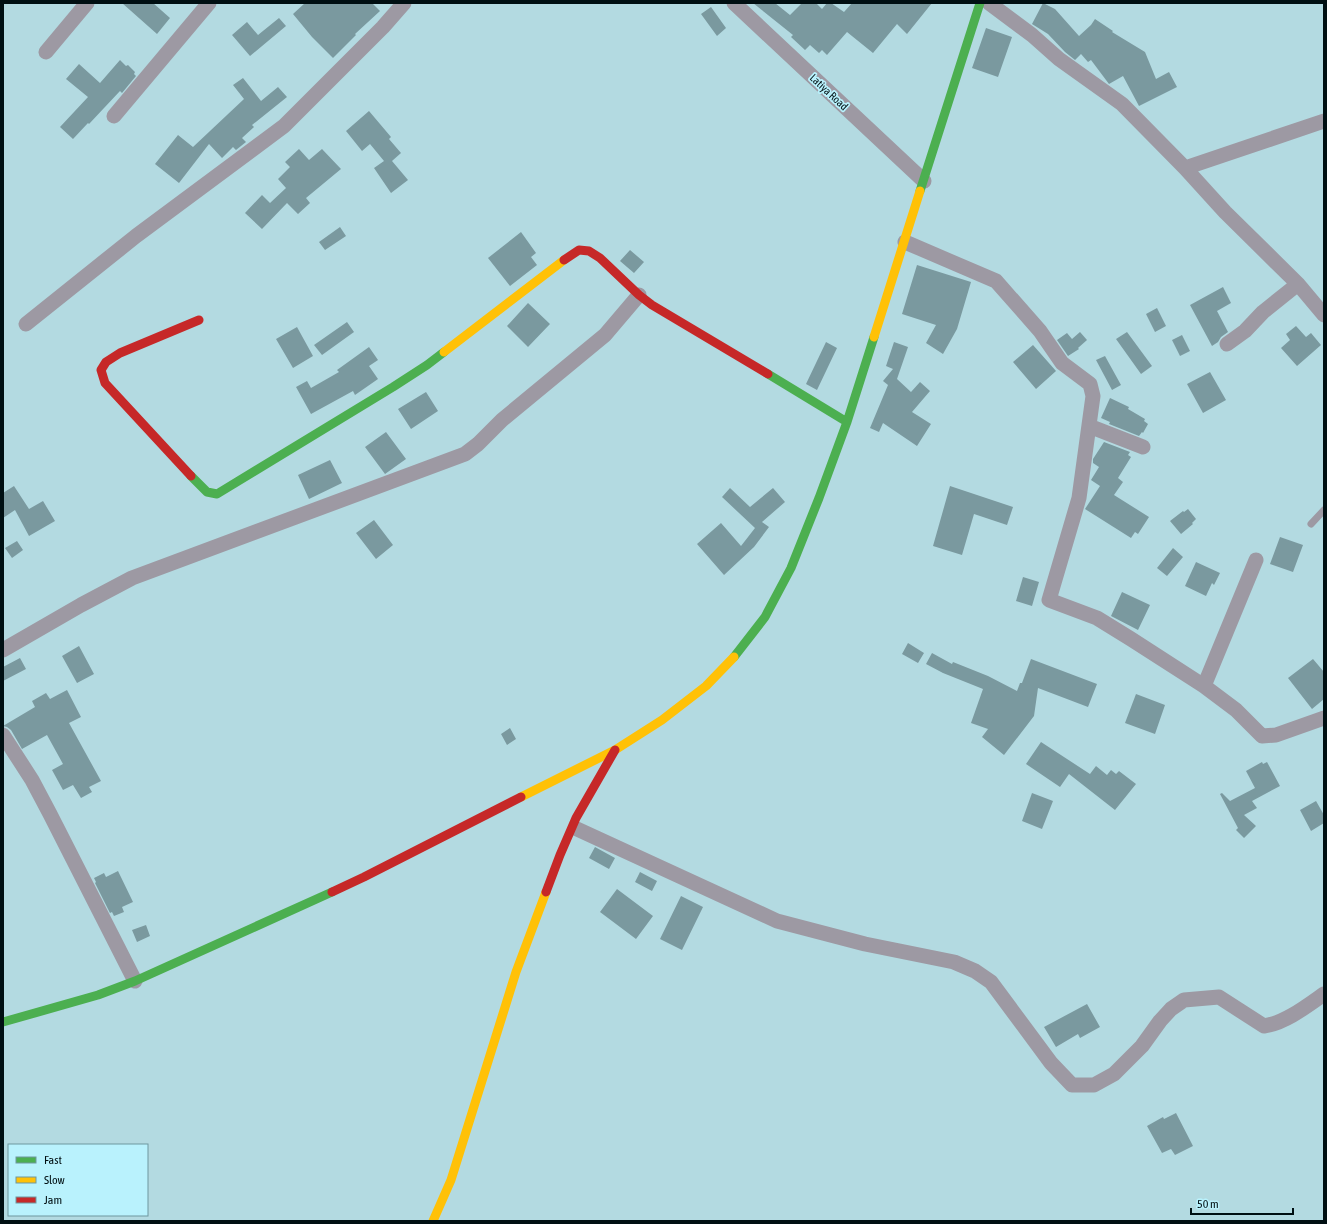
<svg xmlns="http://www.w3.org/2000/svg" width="1327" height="1224" font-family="'Asap Condensed',sans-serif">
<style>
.building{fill:#7a999f}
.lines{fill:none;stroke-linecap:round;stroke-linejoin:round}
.lane{stroke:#9d99a3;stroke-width:7}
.street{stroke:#9d99a3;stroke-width:15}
.fast{stroke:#4caf50;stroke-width:9}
.slow{stroke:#ffc107;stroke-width:9}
.jam{stroke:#c62828;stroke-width:9}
.labels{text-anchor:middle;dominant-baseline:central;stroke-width:3.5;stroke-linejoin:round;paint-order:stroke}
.street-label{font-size:11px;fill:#000f12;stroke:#b9f2fd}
</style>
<rect width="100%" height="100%" fill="#b3dae1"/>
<path class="building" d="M122,3H153L170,18L157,34Z
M305,3H372L380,11L355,34L356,35L333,58L312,37L293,14Z
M753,3H775L790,15L802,3H816L822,9L827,3H831L844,12L852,3H932L907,34L897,24L873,53L847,32L827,55L822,50L819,53L810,45L805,50L791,37L793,35Z
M1043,3L1055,9L1079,36L1091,25L1095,19L1113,31L1112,32L1145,52L1156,79L1169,72L1177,87L1139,106L1123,76L1109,84L1091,60L1088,62L1081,54L1075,60L1065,52L1048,34L1032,24Z
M711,7L726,28L717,36L701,14Z
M279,18L286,26L250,56L232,35L247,22L258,35Z
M986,28L1012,37L998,77L972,68Z
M120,60L126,66L128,65L135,72L134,74L136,76L122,93L120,91L89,124L88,123L73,139L60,127L88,97L66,79L79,64L100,83Z
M243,78L261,101L278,87L287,97L252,125L254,127L242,138L246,142L236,150L233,147L222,158L209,144L179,183L155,164L178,135L193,147L244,99L233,85Z
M369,111L391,137L389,139L401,153L392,161L408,180L391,193L374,168L384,161L370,144L362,151L346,131Z
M299,149L309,160L322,149L341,169L306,198L310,203L298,214L287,203L262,229L245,213L262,195L270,203L286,188L278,179L290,167L285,162Z
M340,227L346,236L325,250L319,242Z
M521,232L536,253L531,257L537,265L510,286L488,258Z
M630,250L644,262L634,273L620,261Z
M917,265L971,282L957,329L943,354L926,343L936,325L902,314Z
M1223,287L1231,303L1217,311L1228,332L1221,337L1218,342L1212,346L1190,305Z
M528,303L550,324L528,347L507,326Z
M1157,308L1166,326L1155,332L1146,314Z
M347,322L354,332L322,355L314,345Z
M1296,326L1306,337L1311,333L1321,345L1297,366L1281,348L1290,340L1286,334Z
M297,327L313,356L293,368L276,339Z
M1080,332L1087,340L1078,348L1079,349L1068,356L1057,340L1067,333L1072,339Z
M1127,332L1152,366L1141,374L1116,339Z
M1182,335L1190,351L1180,356L1172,340Z
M826,342L837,348L817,390L806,384Z
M894,342L908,347L897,379L911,392L920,382L930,391L912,412L931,424L917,446L883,423L879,432L870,428L888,385L883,381L893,369L886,366Z
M1033,345L1056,371L1036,389L1013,362Z
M369,347L378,360L369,366L378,379L355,395L353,391L311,414L296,387L307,381L311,388L339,372L337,370Z
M1105,356L1121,385L1112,390L1096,360Z
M1210,372L1226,400L1203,413L1187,384Z
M426,392L438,411L411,429L398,409Z
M1110,398L1129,407L1128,409L1145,419L1144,421L1148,424L1143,433L1142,432L1139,436L1109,424L1110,422L1101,418Z
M386,432L406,459L385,474L365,447Z
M1104,442L1130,452L1128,455L1131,457L1118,478L1123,482L1114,495L1149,517L1138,534L1135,532L1131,538L1085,509L1100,486L1091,480L1099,467L1093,463V459Z
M330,460L342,483L309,499L298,475Z
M14,486L29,509L43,501L55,521L29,536L15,510L3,518V493Z
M950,486L1013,507L1007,525L974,514L962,555L933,546Z
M730,488L750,507L773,488L785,502L762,522L769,527L754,547L724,575L697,544L721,523L741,546L755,528L722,497Z
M1188,509L1196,519L1192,523L1193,524L1181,534L1170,521L1183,511L1184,512Z
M374,520L393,545L376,559L356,533Z
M1280,537L1303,545L1293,572L1270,564Z
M17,541L23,550L12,558L5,548Z
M1173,548L1183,557L1167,576L1157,568Z
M1196,562L1220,573L1214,585L1212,583L1206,596L1185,586Z
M1023,577L1039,582L1032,606L1016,601Z
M1122,592L1150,605L1138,630L1111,616Z
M908,643L924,653L918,663L902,654Z
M79,646L94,674L77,683L62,656Z
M932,653L952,664L953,662L988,676L1017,691L1020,683H1022L1031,659L1097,684L1088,707L1038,688L1034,716L1004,755L982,737L988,729L971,723L983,689L943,673L926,664Z
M20,658L26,669L3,681V667Z
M1313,659L1324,672V699L1312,709L1288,678Z
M67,690L81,717L69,723L101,781L89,787L92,792L81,798L73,785L63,790L52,770L63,764L47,735L22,749L11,730L7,727L3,726L35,707L32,701L46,693L50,699Z
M1136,694L1165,705L1155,734L1125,723Z
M510,728L516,739L507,745L501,734Z
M1041,742L1090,774L1096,766L1107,775L1111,770L1116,774L1119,771L1136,784L1115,810L1069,774L1060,787L1026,764Z
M1262,762L1263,764L1267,762L1280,786L1252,801L1257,808L1244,815L1256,826L1244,838L1236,830L1238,828L1220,794L1222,793L1230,801L1255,788L1246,771Z
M1032,793L1053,801L1042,829L1022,821Z
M1316,801L1324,815V823L1311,831L1300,810Z
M595,847L615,858L609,869L589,858Z
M118,871L133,902L122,907L124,912L114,916L112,912L110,913L95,883L96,882L94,878L104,873L106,877Z
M640,872L657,881L652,891L635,882Z
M617,889L653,916L636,939L600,912Z
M681,896L703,907L682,950L660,939Z
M146,925L150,936L137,942L132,930Z
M1087,1004L1100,1027L1080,1038L1078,1034L1056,1047L1044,1027Z
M1176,1113L1193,1146L1175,1155L1171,1149L1162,1153L1147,1126L1163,1117L1164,1119Z"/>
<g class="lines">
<path class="lane" d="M1311,524L1324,510"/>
<path class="street" d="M734,3L924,181
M989,3L1032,35L1059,59L1122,104L1185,168L1225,212L1298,284L1324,315
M46,52L87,3
M114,116L209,3
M1185,168L1324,121
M905,242L996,281L1040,331L1062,363L1090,384L1093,396L1079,498L1049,600L1097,618L1131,639L1204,686L1236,710L1262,736L1276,735L1324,718
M26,324L136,236L284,126L383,27L404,3
M1227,344L1245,331L1263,312L1298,284
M1089,426L1143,447
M3,650L81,605L132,578L465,454L478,444L502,420L605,335L639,295
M1204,686L1256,560
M3,735L32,780L50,814L135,981
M577,829L777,921L865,944L954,962L975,971L991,982L1051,1063L1072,1085H1094L1114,1074L1142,1046L1160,1021L1171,1009L1184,1000L1219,997L1264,1026C1285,1023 1307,1006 1324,994"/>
<path class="fast" d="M920,191L980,3
M768,374L847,422
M191,476L207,492L217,494L393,387L427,365L444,352
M734,657L765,617L791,568L819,498L847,422L874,337
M3,1022L98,995L135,981L332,892"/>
<path class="slow" d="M874,337L920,191
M444,352L564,260
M521,797L615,750L662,720L706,686L734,657
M433,1221L451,1180L516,972L546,892"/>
<path class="jam" d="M564,260L579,250L589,251L600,258L639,295L652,305L768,374
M191,476L105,383L101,370L106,362L120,353L199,320
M332,892L364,877L521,797
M546,892L560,855L576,818L615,750"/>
</g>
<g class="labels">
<g class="street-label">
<text transform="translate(829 92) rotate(43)">Latiya Road</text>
</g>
</g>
<rect width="1327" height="1224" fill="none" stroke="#000f12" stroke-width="8"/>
<rect x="8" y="1144" width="140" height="72" fill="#b9f2fd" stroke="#6f979f"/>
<rect x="16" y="1157" width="20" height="6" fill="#4caf50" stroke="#6f979f"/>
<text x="44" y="1164" font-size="12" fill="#000f12">Fast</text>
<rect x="16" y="1177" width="20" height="6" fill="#ffc107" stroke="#6f979f"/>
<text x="44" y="1184" font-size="12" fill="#000f12">Slow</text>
<rect x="16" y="1197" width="20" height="6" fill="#c62828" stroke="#6f979f"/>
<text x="44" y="1204" font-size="12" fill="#000f12">Jam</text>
<path d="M1191 1208v6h102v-6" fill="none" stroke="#000f12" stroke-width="2"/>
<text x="1197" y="1208" font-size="12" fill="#000f12" stroke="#b9f2fd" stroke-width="3" paint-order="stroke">50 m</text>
</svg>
